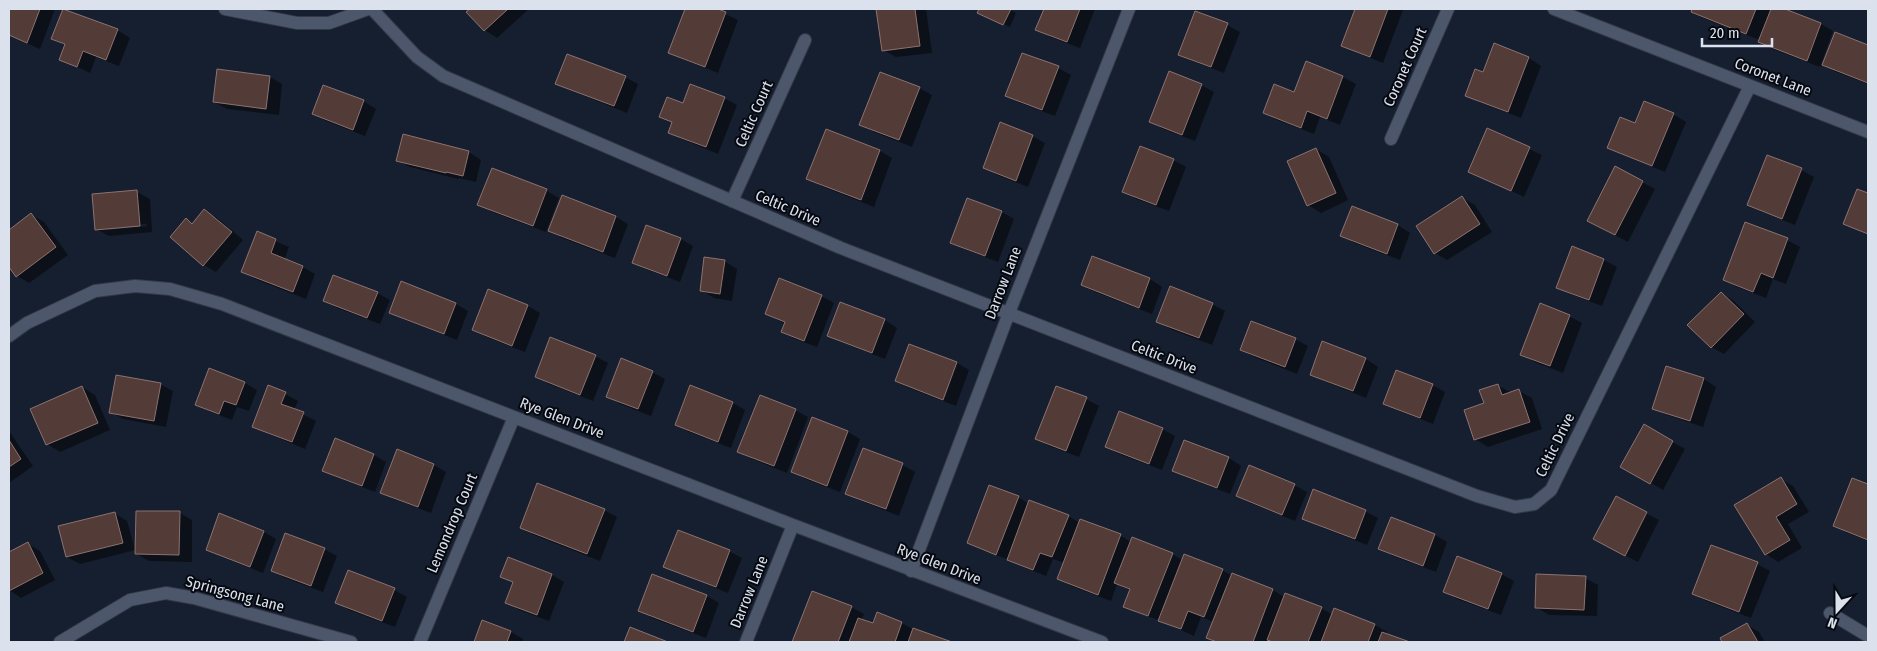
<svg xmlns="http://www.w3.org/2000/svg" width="1877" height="651" font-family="'Fira Sans Condensed',sans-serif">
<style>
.shadow{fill:#0007;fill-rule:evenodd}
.building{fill:#533b38;stroke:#8d726f}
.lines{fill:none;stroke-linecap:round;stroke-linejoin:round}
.street-casing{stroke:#333846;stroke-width:14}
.street{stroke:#4c576b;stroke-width:12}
.labels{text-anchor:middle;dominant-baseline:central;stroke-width:4;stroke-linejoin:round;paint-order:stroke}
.street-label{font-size:15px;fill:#dbe2ed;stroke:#060910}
</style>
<rect width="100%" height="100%" fill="#161f30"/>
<path class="shadow" d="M9,9H55L40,49L9,35Z
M472,9H529L497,38L485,30L468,12Z
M686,9H715L738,20L718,73L682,59L669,52Z
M878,9H926L932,53L896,57L883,50Z
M981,9H1009L1016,13L1010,27L979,13Z
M1045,9H1095L1080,48L1050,37L1037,29Z
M1356,9L1403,10L1383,63L1355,52L1342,45Z
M1693,9H1781L1821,24L1833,31L1820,67L1772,49L1760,40L1705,19L1692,12Z
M1227,25L1240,32L1224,73L1192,61L1179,54Z
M117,30L130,38L119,66L96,57L90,73L61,59L66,46L53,38Z
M1836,33L1868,46V84L1836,72L1824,65Z
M1529,58L1541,66L1521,118L1479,102L1467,95L1484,73Z
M1306,63L1343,77L1356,84L1340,125L1320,117L1314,134L1277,120L1264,113L1295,93Z
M1058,68L1071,75L1055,116L1020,103L1007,96Z
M270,77L282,84L279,115L227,109L214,102Z
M625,77L638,84L627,113L570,90L557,83Z
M1201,85L1214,92L1195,141L1163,129L1151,122Z
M919,88L932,95L912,147L874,132L861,125Z
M724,98L737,105L718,154L682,139L669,132L673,123L661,116L684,104Z
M363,101L376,109L365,136L326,121L313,114Z
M1673,114L1686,122L1665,172L1621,154L1609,147L1635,124Z
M1488,130L1542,155L1524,197L1470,171Z
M826,131L880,151L892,158L874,207L821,186L808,179Z
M403,136L469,152L481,160L476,182L459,178L458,179L410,167L397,160Z
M1032,136L1045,143L1028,187L997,175L984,167Z
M1316,149L1329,157L1348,200L1321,213L1308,205Z
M1173,160L1186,167L1169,211L1136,199L1124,192Z
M1615,168L1655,189L1628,242L1601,228Z
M492,170L547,191L559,198L546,232L492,212L479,204Z
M1801,170L1814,177L1795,225L1762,212L1749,205Z
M1857,190L1868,195V235L1845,224Z
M137,192L150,199L152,232L109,236L96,229ZM146,224L147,226L107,230V227Z
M563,197L616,217L628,224L615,258L562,238L550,231Z
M1462,198L1475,205L1492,232L1447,260L1435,253Z
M1352,208L1398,225L1410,233L1400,260L1354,243L1342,235Z
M205,211L217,218L243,240L216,272L204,265L186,220L193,224Z
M1002,212L1014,219L998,262L964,249L951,242Z
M31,215L44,222L68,255L29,283L17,276L9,265V232Z
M647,226L681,239L693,246L680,282L646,269L633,262Z
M257,233L289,247L284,260L303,267L315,274L306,299L255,279L242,272Z
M1787,240L1800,247L1786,284L1773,279L1766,298L1737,287L1724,279Z
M1573,248L1604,260L1617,267L1602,306L1570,294L1558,287Z
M1093,258L1150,279L1162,287L1152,314L1095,292L1082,285Z
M724,261L737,269L732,301L714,298L701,290Z
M489,291L528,306L540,313L525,352L486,337L474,330Z
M377,293L390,300L380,324L337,308L325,301Z
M1721,293L1734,301L1755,322L1724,354L1711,347Z
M821,296L834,303L817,347L795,339L782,332L785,324L766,314Z
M841,303L885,320L897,328L885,359L841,342L828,335Z
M456,304L468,311L457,340L403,319L390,312Z
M1212,304L1225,311L1212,345L1170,329L1158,321Z
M1569,316L1582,323L1563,373L1534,362L1522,354Z
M1295,339L1308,346L1297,374L1254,357L1241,350Z
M1323,343L1366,359L1378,367L1366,398L1324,381L1311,374Z
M910,345L957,363L969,370L956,406L909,388L896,381Z
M595,356L608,363L593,401L549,384L536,377Z
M1667,368L1704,379L1716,387L1703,427L1667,415L1654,408Z
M210,369L245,383L257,390L249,411L237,407L232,420L209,411L196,404Z
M652,372L665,379L651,416L620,404L608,396Z
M160,384L173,391L166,427L123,419L110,412Z
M1432,385L1445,392L1433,424L1397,410L1385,403Z
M1497,385L1510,392L1519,391L1532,398L1542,429L1488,447L1475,439Z
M82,387L95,395L110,430L60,452L47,444L32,409Z
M1056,387L1086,399L1099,406L1079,457L1049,446L1037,439Z
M285,394L298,401L294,410L316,421L305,449L266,433L253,426Z
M733,403L745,410L731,448L689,432L676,425Z
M795,410L808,417L787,473L752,459L739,452Z
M813,418L848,432L860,439L840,492L805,479L792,472Z
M1644,426L1685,449L1663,490L1622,466Z
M1162,429L1175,436L1162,470L1119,454L1107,447Z
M9,431L33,466L9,483Z
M335,440L374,455L386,462L375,492L336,477L324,470Z
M1185,441L1229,458L1241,466L1230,494L1186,477L1174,470Z
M863,449L903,465L915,472L899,516L859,500L847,493Z
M398,451L434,465L446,472L431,513L394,499L382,492Z
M1781,479L1793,486L1809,512L1788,524L1802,548L1778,562L1766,554Z
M1853,479L1868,485V541L1847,533L1835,526Z
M1294,485L1307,492L1295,521L1250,503L1238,496Z
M1018,497L1029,504L1068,516L1080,523L1081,520L1121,536L1131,542L1172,554L1183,560L1222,570L1232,576L1273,590L1284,597L1321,608L1333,615L1335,609L1375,625L1387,632L1386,635L1406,642H1274L1269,640L1268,642H1216L1208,638L1214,622L1201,617L1194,636L1162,621L1138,613L1125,606L1131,591L1117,584L1111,601L1071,586L1059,578L1065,563L1053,559L1046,576L1021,566L1010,560L981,550L968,543Z
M1616,497L1659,520L1638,562L1607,546Z
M604,510L617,517L600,561L534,535L521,528Z
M1365,511L1378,518L1367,545L1316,525L1303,518Z
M114,513L127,521L135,550L80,564L67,557Z
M180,513L192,520V562L149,561L137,554Z
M1391,519L1435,535L1447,542L1436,572L1393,556L1380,549Z
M264,532L276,539L263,573L220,556L207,549Z
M28,544L40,551L55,580L21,598L9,590V553Z
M324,549L337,556L323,592L285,578L272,571Z
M729,551L742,558L728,593L678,573L665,566Z
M508,558L552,575L564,582L549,621L519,610L507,602L514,583L501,576Z
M1757,564L1770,571L1751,618L1706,601L1694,594Z
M348,572L394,590L407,597L395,627L349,610L337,603Z
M1501,574L1514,581L1501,615L1457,599L1445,591Z
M653,575L707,596L719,603L706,638L652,618L639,610Z
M1585,578L1598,585L1597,616L1549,615L1536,607Z
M812,592L851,607L864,614L861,620L874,625L878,614L902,623L914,630L948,642H793Z
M483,621L511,632L523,639L522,642H475Z
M1747,625L1759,632L1765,642H1724L1722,639Z"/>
<path class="building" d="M9,9H40L27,43L9,35Z
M63,9L118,29L106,60L83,51L77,67L59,60L65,44L51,39Z
M470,9H508L484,31L466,12Z
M685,9H718L726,12L705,67L668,53Z
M876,9H915L920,46L882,51Z
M979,9H1011L1003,25L977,13Z
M1044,9H1080L1067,42L1035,30Z
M1355,9H1388L1370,57L1341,46Z
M1692,9H1756L1746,34L1691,12Z
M1771,9H1785L1821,23L1807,61L1758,42Z
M1195,11L1228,23L1211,67L1178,55Z
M1835,32L1868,45V83L1822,65Z
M1494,43L1529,57L1508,112L1465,96L1475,69L1483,72Z
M1022,53L1059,66L1042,110L1005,96Z
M567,54L626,76L614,106L555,84Z
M1306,61L1343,76L1327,119L1307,111L1301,128L1263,113L1274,84L1294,92Z
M217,69L270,76L266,109L213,102Z
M1169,71L1202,84L1182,135L1149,122Z
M880,72L920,87L899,140L859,125Z
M690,84L725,97L706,147L668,133L672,122L659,117L667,97L683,103Z
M323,85L364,100L353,130L312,114Z
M1644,101L1674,113L1652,166L1607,148L1620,117L1635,123Z
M1000,122L1033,135L1016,181L983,168Z
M1487,128L1530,147L1511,191L1468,172Z
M826,129L880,150L861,200L806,179Z
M403,134L469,151L463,176L446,172V173L396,161Z
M1140,146L1174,159L1156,205L1122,192Z
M1316,148L1336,193L1307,206L1287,161Z
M1767,155L1802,168L1782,219L1747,205Z
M1615,166L1643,181L1615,235L1587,221Z
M492,168L547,189L533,226L477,205Z
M1857,189L1868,193V234L1843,224Z
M137,190L140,226L95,230L92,194Z
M562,195L616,216L603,252L548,231Z
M1462,196L1480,224L1434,254L1416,226Z
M967,198L1002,211L985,256L950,243Z
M1352,206L1398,224L1387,254L1340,236Z
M204,209L232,232L203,266L170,237L186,218L192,224Z
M31,213L56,247L16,277L9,267V230Z
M1745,222L1788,238L1773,278L1761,273L1753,292L1723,280Z
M646,225L681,238L667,276L632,263Z
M257,231L276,239L271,253L303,266L293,292L241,272Z
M1572,246L1604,259L1589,300L1556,288Z
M1092,256L1150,278L1139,308L1081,285Z
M704,257L725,260L720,294L700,291Z
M333,275L378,292L367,318L323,301Z
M779,278L822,295L804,341L781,332L785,322L765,314Z
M401,281L456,303L444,334L389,313Z
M1170,286L1213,303L1199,338L1156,322Z
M488,289L528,305L512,346L472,330Z
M1721,292L1744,314L1711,348L1687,325Z
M840,302L885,319L872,353L827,336Z
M1540,303L1570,315L1550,366L1520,355Z
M1251,321L1296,338L1285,367L1240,350Z
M550,337L596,355L580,395L535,377Z
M1322,341L1366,358L1353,391L1310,375Z
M909,344L957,362L943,400L895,381Z
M621,358L653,371L638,409L606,397Z
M1666,366L1704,378L1690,421L1652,409Z
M209,368L245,382L236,405L224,401L219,414L195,405Z
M1396,370L1433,384L1420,418L1383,404Z
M116,375L161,383L154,421L109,413Z
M1498,384L1502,395L1519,389L1530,422L1474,440L1464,410L1484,403L1479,390Z
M268,385L286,392L281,404L304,412L292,442L252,427Z
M690,385L733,402L718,442L675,425Z
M82,386L98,423L46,445L30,409Z
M1056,386L1087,397L1066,451L1035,439Z
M760,395L796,409L774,466L737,452Z
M1119,411L1163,428L1149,464L1105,447Z
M812,417L848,431L827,486L791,472Z
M1644,424L1673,441L1650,484L1620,467Z
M335,438L374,454L362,486L322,471Z
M9,440L21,459L9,467Z
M1184,440L1229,457L1217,488L1172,471Z
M863,448L903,463L886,509L845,494Z
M397,449L434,464L418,507L380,493Z
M1249,465L1295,484L1282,515L1236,496Z
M1781,477L1797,504L1776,517L1790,540L1765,555L1734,505Z
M1852,478L1868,484V540L1833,526Z
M537,483L605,509L587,554L520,528Z
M989,485L1019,496L996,555L967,543Z
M1313,489L1366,510L1355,539L1302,519Z
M1616,496L1647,512L1625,556L1593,539Z
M1029,500L1069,515L1052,557L1040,553L1033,570L1007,560Z
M136,511H180L179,555L135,554Z
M115,512L123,543L66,557L58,526Z
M219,513L264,531L250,567L206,550Z
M1391,517L1435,534L1423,566L1378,549Z
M1080,519L1121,534L1098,595L1057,579Z
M678,530L730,550L716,587L663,567Z
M285,533L325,548L311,586L271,571Z
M1132,537L1173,553L1148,616L1123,607L1130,589L1114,583Z
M28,542L43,573L9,591V552Z
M1711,545L1758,562L1739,612L1692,594Z
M1184,554L1223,569L1204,617L1188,611L1181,629L1158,621Z
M1457,556L1502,573L1488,609L1443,592Z
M508,557L552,574L537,615L505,603L513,582L500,577Z
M348,570L395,588L382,621L335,603Z
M1232,573L1273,589L1253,642H1217L1206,638Z
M652,574L707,595L693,632L638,611Z
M1536,574L1586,576L1584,610L1535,608Z
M812,591L852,606L838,642H792Z
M1285,593L1322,607L1308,642H1273L1267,640Z
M1334,608L1375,624L1368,642H1321Z
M877,612L902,622L895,642H849L858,618L873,623Z
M482,620L511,631L507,642H474Z
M1747,623L1758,642H1722L1720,638Z
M630,627L668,642H624Z
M913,628L952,642H908Z
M1382,632L1410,642H1378Z"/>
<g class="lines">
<g class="street-casing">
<path id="street" d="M225,9L297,23H329L368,9
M372,9L417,57L443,76L841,248L1477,496L1515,507L1534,504L1551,490L1750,86
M1554,9L1868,132
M1391,139L1448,9
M732,201L805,40
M9,336L27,323L95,291L135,286L170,289L222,304L793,525L1102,642
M911,571L1009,313L1129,9
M1830,613L1868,636
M60,642L130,600L166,593L194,598L351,642
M420,642L514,417
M746,642L793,525"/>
</g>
<use href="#street" class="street"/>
</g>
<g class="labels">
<g class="street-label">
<text transform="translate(1405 67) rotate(-66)">Coronet Court</text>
<text transform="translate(1773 77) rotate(21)">Coronet Lane</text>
<text transform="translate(754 114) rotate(-66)">Celtic Court</text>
<text transform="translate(788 208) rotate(23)">Celtic Drive</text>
<text transform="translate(1003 283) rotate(-69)">Darrow Lane</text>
<text transform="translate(1164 357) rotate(21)">Celtic Drive</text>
<text transform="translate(562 418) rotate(21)">Rye Glen Drive</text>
<text transform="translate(1555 445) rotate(-64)">Celtic Drive</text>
<text transform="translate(452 523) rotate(-67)">Lemondrop Court</text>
<text transform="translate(939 564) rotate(21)">Rye Glen Drive</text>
<text transform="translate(749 592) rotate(-68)">Darrow Lane</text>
<text transform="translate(235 594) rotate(15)">Springsong Lane</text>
</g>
</g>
<rect width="1877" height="651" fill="none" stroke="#dbe2ed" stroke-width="20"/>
<g transform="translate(1837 611) rotate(201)" stroke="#060910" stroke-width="4" paint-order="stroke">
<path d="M0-4L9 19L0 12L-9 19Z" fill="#dbe2ed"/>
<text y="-8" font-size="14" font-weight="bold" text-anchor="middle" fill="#dbe2ed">N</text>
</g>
<path d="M1702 38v8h70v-8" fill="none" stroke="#dbe2ed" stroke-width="2.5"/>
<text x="1710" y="38" font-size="15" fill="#dbe2ed" stroke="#060910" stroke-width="4" paint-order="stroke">20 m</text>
</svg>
